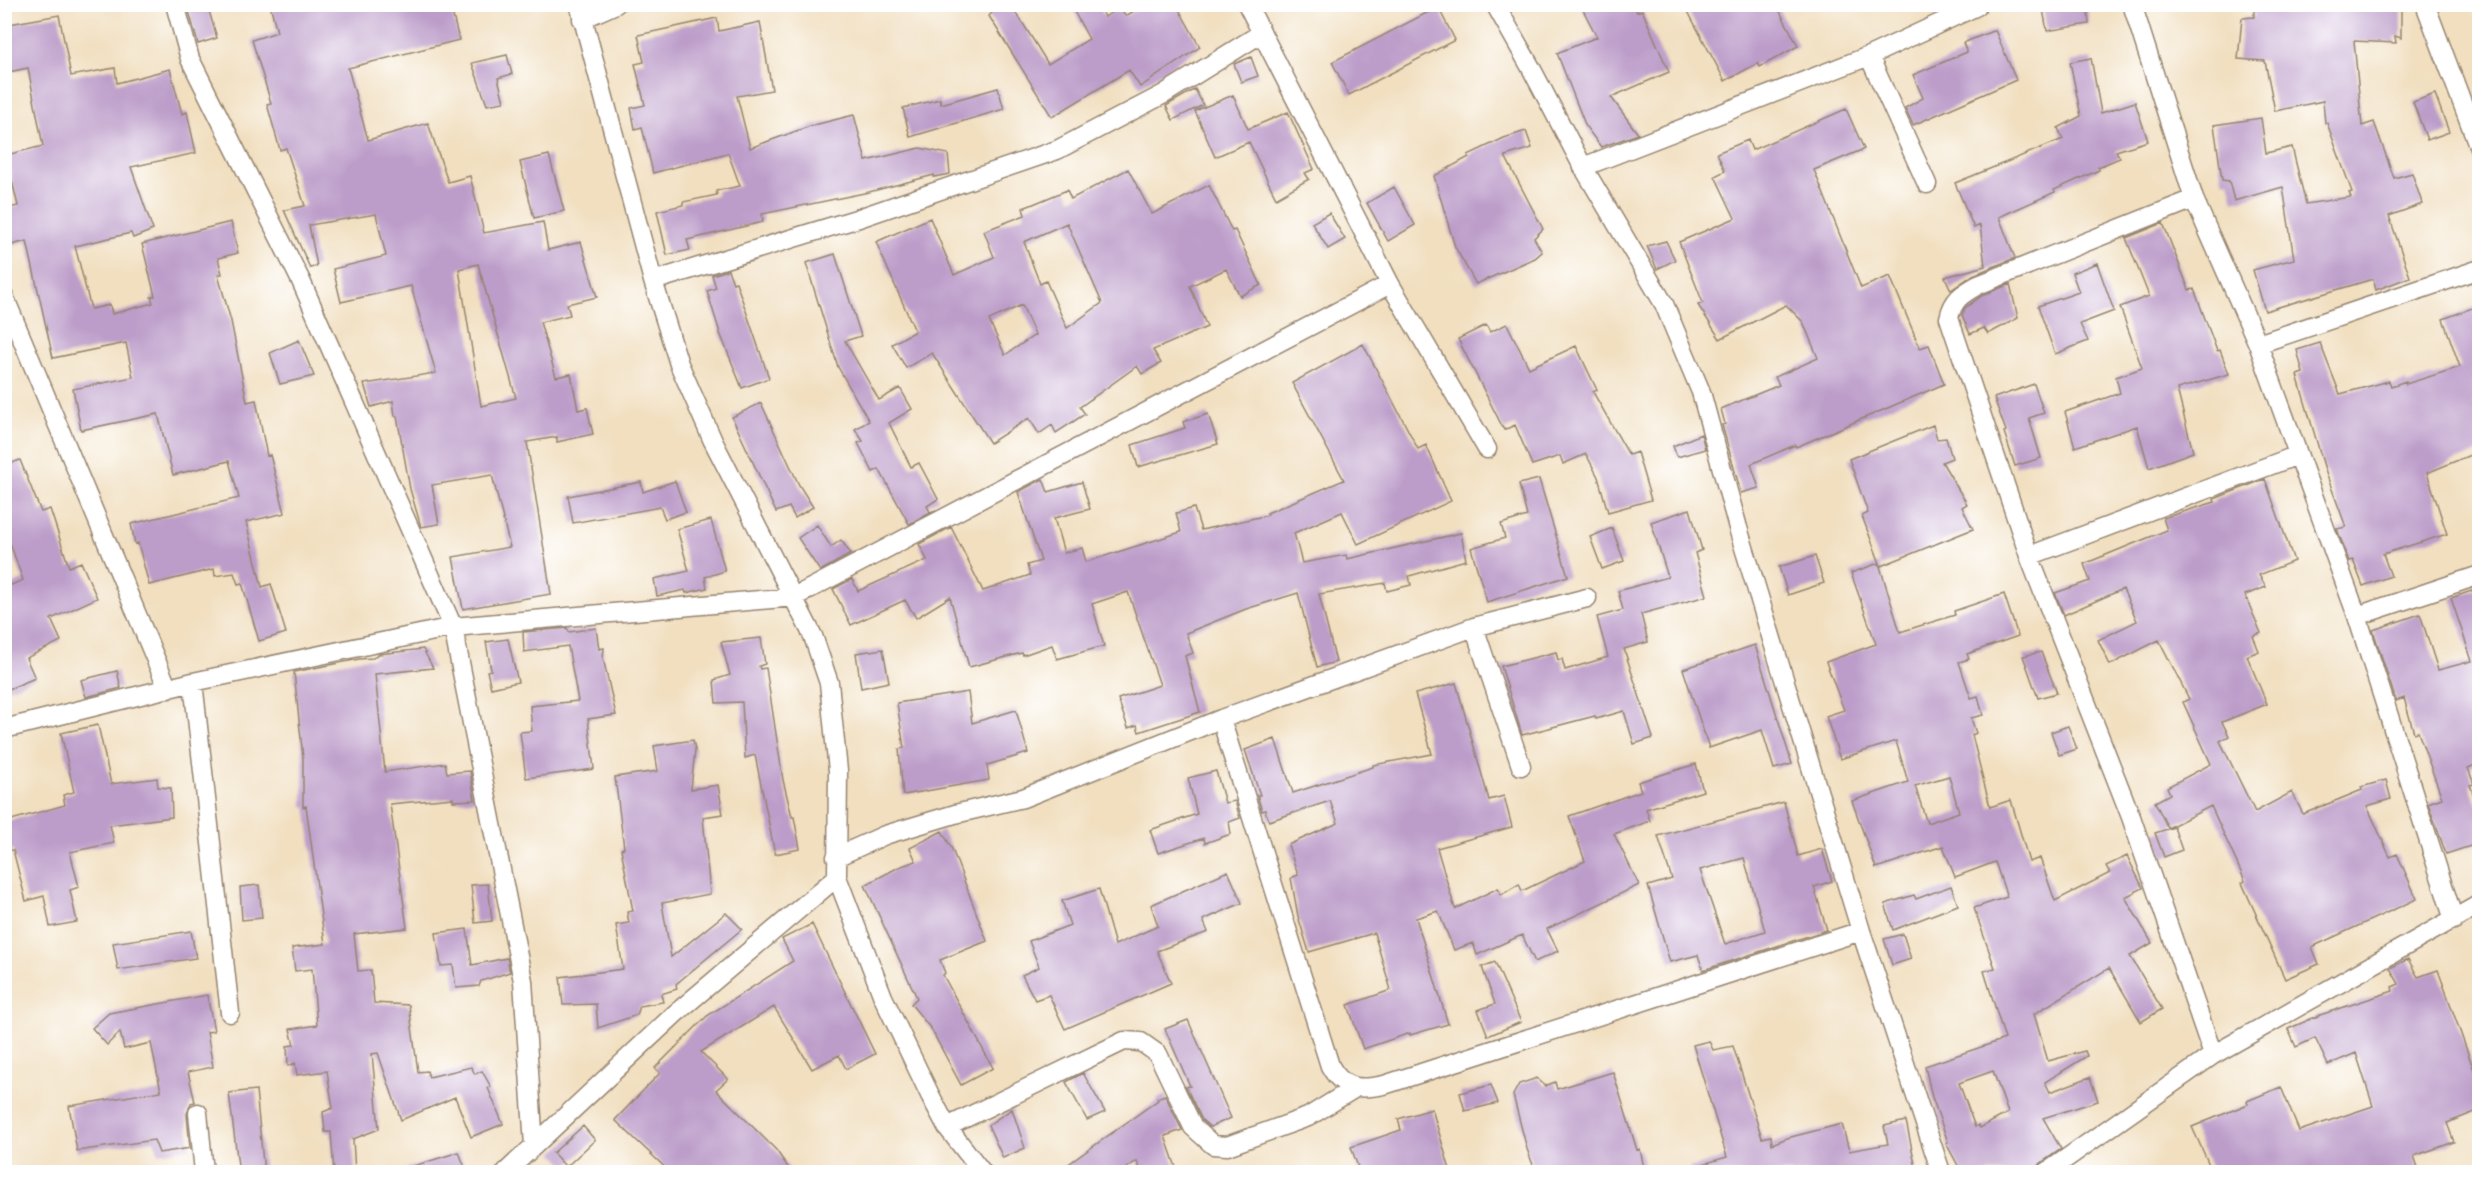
<svg xmlns="http://www.w3.org/2000/svg" width="2484" height="1177" font-family="'Playpen Sans',sans-serif">
<style>
.building{fill:#bc9cc9;fill-rule:evenodd}
.lines{fill:none;stroke-linecap:round;stroke-linejoin:round}
.street-casing{stroke:#96846f;stroke-width:21}
.street{stroke:#fff;stroke-width:18}
</style>
<rect width="100%" height="100%" fill="#fff"/>
<filter id="ink" filterUnits="userSpaceOnUse"><feTurbulence type="fractalNoise" baseFrequency=".0167" numOctaves="2"/><feDisplacementMap in="SourceGraphic" scale="12" xChannelSelector="R" yChannelSelector="G"/><feConvolveMatrix kernelMatrix="1 2 1 2 8 2 1 2 1" color-interpolation-filters="sRGB"/></filter>
<filter id="wash" filterUnits="userSpaceOnUse"><feTurbulence type="fractalNoise" baseFrequency=".008" numOctaves="4" result="noise"/><feDisplacementMap in="SourceGraphic" scale="24" xChannelSelector="R" yChannelSelector="G"/><feGaussianBlur stdDeviation="1.35" result="paint"/><feColorMatrix in="noise" values="0 0 0 0 0 0 0 0 0 0 0 0 0 0 0 0 0 1.4 0 .05"/><feComposite in="paint" operator="in"/></filter>
<g filter="url(#wash)">
<rect width="100%" height="100%" fill="#f1dfc0"/>
<g id="blocks">
<path class="building" d="M187,4H207L217,38L198,44Z
M270,4H450L459,40L348,68L368,140L428,123L448,182L470,176L484,233L543,222L548,250L581,242L597,297L567,304L570,315L540,322L556,377L571,374L578,410L587,408L593,434L557,442V437L527,442L551,594L463,609L453,557L510,547L492,475L432,485L439,524L421,527L410,489L397,416H395L393,401L371,407L364,384L436,373L411,286L341,302L333,269L386,256L376,214L309,225L317,266L310,268L284,210L305,206L286,148L280,150L267,104L271,103L252,40L277,32ZM478,264L516,398L481,406L459,269Z
M1000,4H1006L1019,17L1048,64L1089,39L1070,4H1098L1105,17L1119,7L1126,16L1145,4H1176L1200,47L1140,87L1129,70L1052,117L989,16Z
M1580,4H1633L1637,12L1642,10L1669,72L1611,97L1638,134L1601,147L1586,127L1557,53L1597,37Z
M1684,4H1776L1798,46L1760,67L1758,63L1725,81Z
M2042,4H2087L2089,24L2047,31Z
M2254,4H2401V38L2395,36L2396,43L2354,41L2362,126L2374,122L2394,178L2412,173L2421,200L2422,204L2389,216L2410,277L2376,290L2373,279L2265,311L2253,270L2294,259L2283,187L2234,201L2229,181L2222,180L2214,125L2261,118L2266,153L2292,147L2306,204L2351,197L2349,193L2352,192L2327,123H2325L2323,101L2275,111L2265,61L2238,59L2242,18L2254,17Z
M1438,7L1455,40L1349,95L1332,62Z
M59,15L71,76L115,68L117,83L170,69L182,114L187,112L196,153L131,167L153,230L133,238L131,233L75,246L91,309L110,305L112,314L153,303L151,297L155,296L142,244L231,222L238,253L218,258L222,274L218,275L231,321L247,402L256,400L267,456L270,455L285,513L246,522L262,587L271,584L286,633L259,641L242,583L238,584L234,573L215,576L214,569L149,585L138,543L135,544L131,524L239,498L229,461L173,475L158,414L81,430L73,389L133,377L126,343L53,358L27,241L4,247V209L18,206L6,155L43,146L28,68L4,73V25Z
M717,18L719,31L760,22L772,90L737,96L750,148L810,126L854,115L866,161L920,148L948,154L950,174L934,177V175L869,192L762,214L763,222L687,240L690,250L667,255L657,211L683,205V202L717,195L716,191L740,186L728,153L653,173L642,127L635,129L631,108L645,105L635,64L644,62L638,35Z
M1995,30L2016,80L1913,125L1905,108L1923,98L1913,75L1967,52L1963,43Z
M507,55L512,74L498,78L504,102L487,105L472,63Z
M1251,57L1258,76L1241,82L1234,64Z
M2091,58L2101,113L2135,102L2148,141L2116,151L2120,158L2098,167L2099,170L2054,190L2055,192L1999,217L2015,258L1973,275L1951,290L1945,277L1985,266L1980,225L1974,228L1955,183L2063,139L2058,128L2081,116L2070,62Z
M998,88L1004,109L910,137L903,108L940,99L941,104Z
M1195,89L1203,105L1173,120L1166,106Z
M2435,94L2449,132L2427,140L2413,102Z
M1233,95L1248,129L1288,112L1314,169L1305,173L1309,179L1276,198L1249,142L1215,157L1195,111Z
M1846,109L1864,149L1814,170L1861,288L1890,276L1920,348L1929,345L1944,384L1796,447L1795,445L1751,464L1759,488L1741,493L1722,425L1725,424L1721,409L1779,385L1775,377L1818,358L1803,322L1786,305L1720,339L1698,305L1703,303L1679,242L1735,218L1715,176L1725,171L1717,153L1748,140L1752,150Z
M1526,131L1532,148L1505,156L1543,229L1534,238L1542,252L1535,258L1476,284L1455,247L1434,176L1469,157L1468,155L1504,138Z
M549,155L564,211L534,218L520,162Z
M1128,169L1152,214L1209,185L1232,231L1235,230L1261,285L1240,296L1226,269L1190,286L1207,327L1153,350L1161,363L1142,374L1137,366L1080,407L1085,414L1056,433L1052,425L1039,434L1029,418L990,443L932,353L906,368L892,344L915,331L876,242L930,218L954,275L994,257L984,231L1025,215L1023,208L1031,205L1067,190L1071,199ZM1067,223L1102,303L1067,328L1046,281L1040,284L1024,242ZM1022,305L1035,335L1005,355L989,320Z
M1394,187L1415,225L1388,241L1367,203Z
M1329,213L1345,239L1328,249L1312,223Z
M2163,223L2189,290L2194,289L2217,351L2220,350L2229,374L2177,389L2193,452L2149,468L2137,426L2075,447L2065,412L2120,393L2116,377L2142,368L2120,307L2149,296L2126,238Z
M1666,241L1675,260L1657,269L1647,246Z
M835,254L861,336L845,341L879,400L900,388L912,409L889,423L911,467L919,463L938,499L927,506L930,512L936,510L909,524L879,469L873,472L858,443L863,441L855,429L869,421L838,367L806,263Z
M2097,263L2114,311L2080,324L2088,341L2055,354L2038,306L2079,292L2072,273Z
M728,270L733,283L736,282L769,378L742,388L720,333L707,291L716,288L712,275Z
M2010,284L2018,318L1988,334L1984,328L1970,334L1962,315L1965,308L1983,295Z
M2480,305V401L2473,403L2480,436V451L2427,473L2447,534L2383,554L2391,576L2363,586L2353,560L2349,561L2337,529L2346,527L2326,473L2297,375L2303,373L2297,350L2320,343L2340,394L2389,381L2391,386L2406,381V384L2460,367L2443,319Z
M1507,324L1529,368L1576,346L1597,390L1593,392L1629,455L1637,452L1651,500L1608,512L1598,477L1586,454L1563,464L1560,456L1532,465L1515,425L1504,430L1458,339L1486,325L1490,332Z
M299,340L314,376L280,384L270,353Z
M1363,344L1418,449L1426,445L1451,501L1358,544L1342,512L1294,533L1302,563L1346,555L1347,559L1461,533L1466,560L1409,576L1411,585L1387,591L1385,583L1319,594L1336,662L1317,667L1298,593L1246,609L1186,633L1193,653L1185,656L1200,712L1139,732L1137,725L1128,728L1118,699L1160,685L1128,592L1092,604L1104,646L1057,659L1052,645L1023,655L1022,653L969,667L950,597L916,618L905,600L851,625L833,589L852,579L858,591L927,560L919,544L951,527L983,591L1030,575L1027,565L1041,561L1018,492L1043,479L1048,492L1082,482L1090,509L1054,518L1064,553L1082,548L1086,562L1181,532L1176,513L1194,508L1201,530L1268,515L1267,513L1344,480L1292,383Z
M2034,384L2044,413L2029,418L2041,458L2015,466L2004,432L2006,431L1994,398Z
M761,403L799,485L813,507L795,518L789,507L776,512L732,417Z
M1208,414L1218,444L1138,467L1132,445L1185,428L1183,422Z
M1933,425L1937,439L1946,438L1952,458L1942,462L1967,504L1962,507L1973,529L1881,566L1862,516L1868,513L1849,459Z
M1701,434L1705,449L1677,457L1673,446Z
M20,460L41,512L50,509L69,567L81,562L97,598L51,619L61,641L26,658L35,678L4,691V588L23,580L4,526V466Z
M1539,479L1568,576L1487,602L1471,548L1505,538L1501,524L1527,516L1519,484Z
M2265,479L2294,561L2259,575L2266,587L2245,595L2261,633L2253,636L2259,651L2247,656L2267,704L2222,722L2229,736L2220,741L2255,812L2292,792L2303,814L2362,790L2361,787L2386,780L2391,799L2367,806L2390,857L2397,854L2417,899L2312,947L2319,964L2285,979L2242,883L2245,881L2211,806L2168,828L2155,802L2170,794L2167,787L2211,764L2183,702L2189,699L2159,640L2110,665L2098,640L2137,621L2123,589L2064,615L2055,593L2090,581L2084,564L2167,530L2163,518L2215,502L2214,499Z
M675,481L686,512L665,519L660,507L573,523L568,496L641,482L643,492Z
M1690,509L1702,550L1695,553L1707,596L1641,614L1648,642L1624,649L1653,738L1634,744L1624,711L1596,719L1595,716L1522,735L1501,666L1556,652L1558,660L1562,659L1565,670L1608,657L1597,617L1623,610L1618,591L1668,577L1651,522Z
M711,520L725,571L705,577L707,588L686,593L685,590L657,596L654,579L689,571L677,529Z
M817,525L831,547L841,540L851,554L820,571L798,538Z
M1612,528L1624,561L1602,569L1590,537Z
M1815,556L1824,583L1788,595L1779,567Z
M1879,563L1900,632L1955,615L1954,611L2004,594L2018,636L1967,654L1969,659L1959,662L1971,698L1978,696L1983,715L1971,718L1976,733L1972,735L1990,807L2011,800L2029,862L2040,858L2055,901L2110,873L2106,866L2127,856L2143,888L2125,897L2152,943L2130,956L2162,1009L2141,1022L2109,968L2034,1014L2048,1061L2085,1051L2087,1056L2045,1082L2050,1092L2090,1077L2098,1101L2043,1118L2061,1149L2041,1163L2034,1173H1962L1946,1143L1948,1142L1932,1097L1925,1066L2005,1039L1984,971L1995,968L1974,908L2007,897L1995,862L1955,877L1943,846L1876,868L1852,801L1908,782L1896,741L1840,759L1826,716L1844,710L1826,662L1876,644L1851,573ZM1949,776L1959,812L1927,823L1915,786ZM1993,1071L2008,1113L1980,1128L1978,1125L1975,1127L1959,1083Z
M2480,588V763L2468,768L2474,784L2470,785L2480,812V843L2446,854L2428,803L2442,798L2418,732L2414,733L2404,698L2396,701L2373,630L2420,614L2438,670L2472,661L2451,598Z
M567,628L569,632L596,628L599,649L604,648L603,658L616,715L588,719L594,769L526,778L520,732L532,731L530,706L578,701L568,646L524,652L523,632Z
M761,638L765,664L759,666L760,669L766,668L783,780L792,817H794L800,849L775,854L755,755L745,758L742,702L716,703L714,680L730,675L721,642Z
M508,639L518,682L491,688L487,671L491,670L486,642Z
M1755,645L1792,764L1774,769L1762,730L1709,748L1683,669Z
M423,649L433,668L375,674L385,772L445,763L447,773L470,771L475,800L453,801V798L390,804L407,928L354,934L358,971L371,970L374,1003L409,1005L418,1072L427,1071L429,1077L471,1067L475,1074L482,1071L491,1087L488,1088L503,1124L471,1137L455,1097L401,1120L378,1053L372,1054L379,1129L353,1139L355,1173H334L331,1132H325L323,1112L333,1108L327,1071L297,1075L295,1063L288,1066L287,1046L294,1045L290,1029L317,1025L312,969L295,971L292,948L325,944L306,806L303,807V758L294,672L359,659L373,658L379,654Z
M883,649L889,682L861,688L856,653Z
M2041,652L2057,693L2038,698L2023,656Z
M117,671L121,688L86,697L81,680Z
M1456,683L1489,800L1504,796L1512,827L1437,848L1455,909L1498,888L1501,895L1519,884L1522,891L1585,861L1569,816L1641,791L1638,782L1696,764L1703,791L1646,809L1650,821L1614,834L1639,885L1547,929L1558,951L1535,962L1522,935L1477,955L1473,943L1454,950L1438,911L1416,918L1448,1024L1410,1035V1033L1363,1049L1348,1005L1391,990L1374,933L1309,952L1298,916L1291,878L1298,875L1288,845L1338,823L1330,801L1269,821L1265,810L1262,811L1257,795H1260L1245,750L1275,739L1293,793L1373,767V765L1432,754L1415,694Z
M968,692L972,723L1016,710L1028,753L987,765L989,780L903,795L899,749L904,748L897,703Z
M98,725L111,784L157,778L158,787L171,788L172,817L110,825L114,843L70,852L79,887L70,890L77,922L50,927L44,896L26,901L13,850H4V822L65,805L63,795L74,792L61,733Z
M2068,726L2077,749L2059,755L2051,732Z
M693,740L695,749L691,789L718,785L723,814L703,817L710,894L662,903L671,957L726,913L742,929L676,984L677,989L661,994L663,1002L640,1006L637,1015L598,1028L596,1004L563,1005L560,977L623,969L616,925L629,923L627,912L633,911L621,849L624,848L615,777L658,771L654,746Z
M1216,771L1225,803L1235,801L1240,818L1229,822L1231,834L1205,843L1204,838L1158,853L1150,830L1197,814L1188,778Z
M1784,802L1798,856L1822,849L1832,881L1814,887L1827,930L1703,970L1698,955L1670,962L1648,886L1672,879L1658,836ZM1744,858L1765,931L1725,944L1700,870Z
M2174,827L2182,850L2164,857L2155,833Z
M942,831L952,849L987,941L940,960L945,973L943,975L993,1068L961,1085L931,1029L911,1004L917,998L865,885L899,867L916,861L910,848Z
M1228,871L1242,903L1203,920L1208,932L1157,951L1171,983L1065,1029L1049,995L1035,1000L1022,975L1039,967L1029,941L1070,925L1062,901L1099,889L1115,945L1158,926L1151,905Z
M488,884L492,921L475,923L471,885Z
M259,885L262,918L242,920L240,887Z
M1951,886L1958,905L1893,930L1885,904L1914,895L1916,899Z
M812,924L875,1054L846,1069L839,1055L812,1069L774,1007L701,1052L728,1079L716,1090L776,1150L792,1173H671L615,1120L660,1073L655,1068L707,1016L793,961L782,939Z
M467,929L472,965L507,958L510,972L481,981L479,986L456,988L453,965L441,966L436,933Z
M191,931L196,958L118,970L113,943Z
M1903,934L1911,959L1892,965L1884,939Z
M2408,959L2418,977L2438,970L2475,1073L2480,1071V1110L2447,1123L2454,1142L2414,1156L2420,1173H2213L2192,1127L2248,1104L2247,1101L2281,1087L2299,1131L2373,1106L2356,1053L2328,1065L2315,1038L2296,1047L2288,1029L2320,1015L2393,991L2392,987L2399,984L2390,968Z
M1495,962L1521,1022L1488,1036L1478,1010L1495,1004L1482,967Z
M207,995L214,1031L207,1032L213,1067L188,1072L195,1102L191,1103L187,1114L190,1148L159,1153L154,1140L77,1151L69,1106L161,1091L151,1043L124,1049L120,1032L107,1045L92,1028L109,1013Z
M1188,1020L1231,1118L1210,1127L1202,1120L1186,1087L1190,1086L1165,1029Z
M1709,1041L1713,1050L1733,1046L1762,1138L1771,1136L1772,1144L1787,1138L1842,1124L1849,1151L1888,1144L1884,1126L1906,1121L1917,1173H1690L1689,1168L1727,1157L1693,1045Z
M1613,1072L1637,1150L1640,1149L1645,1173H1536L1527,1149L1513,1095L1519,1084L1537,1078L1545,1086L1555,1082L1557,1089Z
M1083,1073L1105,1112L1087,1120L1066,1082Z
M1491,1085L1498,1103L1465,1111L1460,1093Z
M256,1090L264,1173H239L229,1093Z
M1165,1095L1182,1130L1165,1136L1178,1173H1141L1137,1161L1119,1173H1056L1158,1100L1157,1098Z
M1012,1109L1025,1148L1003,1158L988,1125Z
M1432,1109L1451,1173H1360L1351,1147L1401,1130L1398,1119Z
M583,1126L595,1140L566,1167L553,1153Z
M459,1152L467,1173H408L407,1168Z"/>
</g>
</g>
<g filter="url(#ink)">
<use href="#blocks" fill-opacity="0" stroke="#96846f" stroke-width="1.5"/>
<g class="lines">
<g class="street-casing">
<path id="street" d="M175,4L190,59L301,281L453,627L523,981L534,1146
M579,4L653,281L679,364L713,441L813,636L829,683L838,771L837,877L883,997L930,1095L947,1127L982,1172
M1247,4L1390,284L1487,449
M1495,4L1530,66L1583,167L1664,304L1701,392L1738,528L1861,931L1941,1172
M2132,4L2194,199L2258,344L2357,616L2454,920
M2425,4L2480,150
M582,19L616,4
M1869,56L1927,184
M1583,167L1869,56L1977,6
M2194,199L1978,285C1962,294 1953,299 1949,318L2029,556L2131,817L2213,1055
M653,281L856,219L1057,150L1164,94L1262,33
M4,296L168,689
M2258,344L2480,269
M2029,556L2298,455
M2357,616L2480,575
M1474,627L1521,766
M193,682L230,1013
M1221,719L1330,1066C1343,1090 1360,1090 1384,1085L1861,931
M4,729L193,682L453,627L794,597L1390,284
M836,857L885,835L955,814L1023,798L1221,719L1474,627L1587,598
M198,1113L204,1172
M947,1127L1124,1041L1141,1042L1158,1054L1193,1127L1213,1145L1227,1146L1308,1117L1355,1088
M506,1172L675,1014L837,877
M2047,1172L2213,1055L2480,904"/>
</g>
<use href="#street" class="street"/>
</g>
</g>
<rect width="2484" height="1177" fill="none" stroke="#fff" stroke-width="24"/>
</svg>
